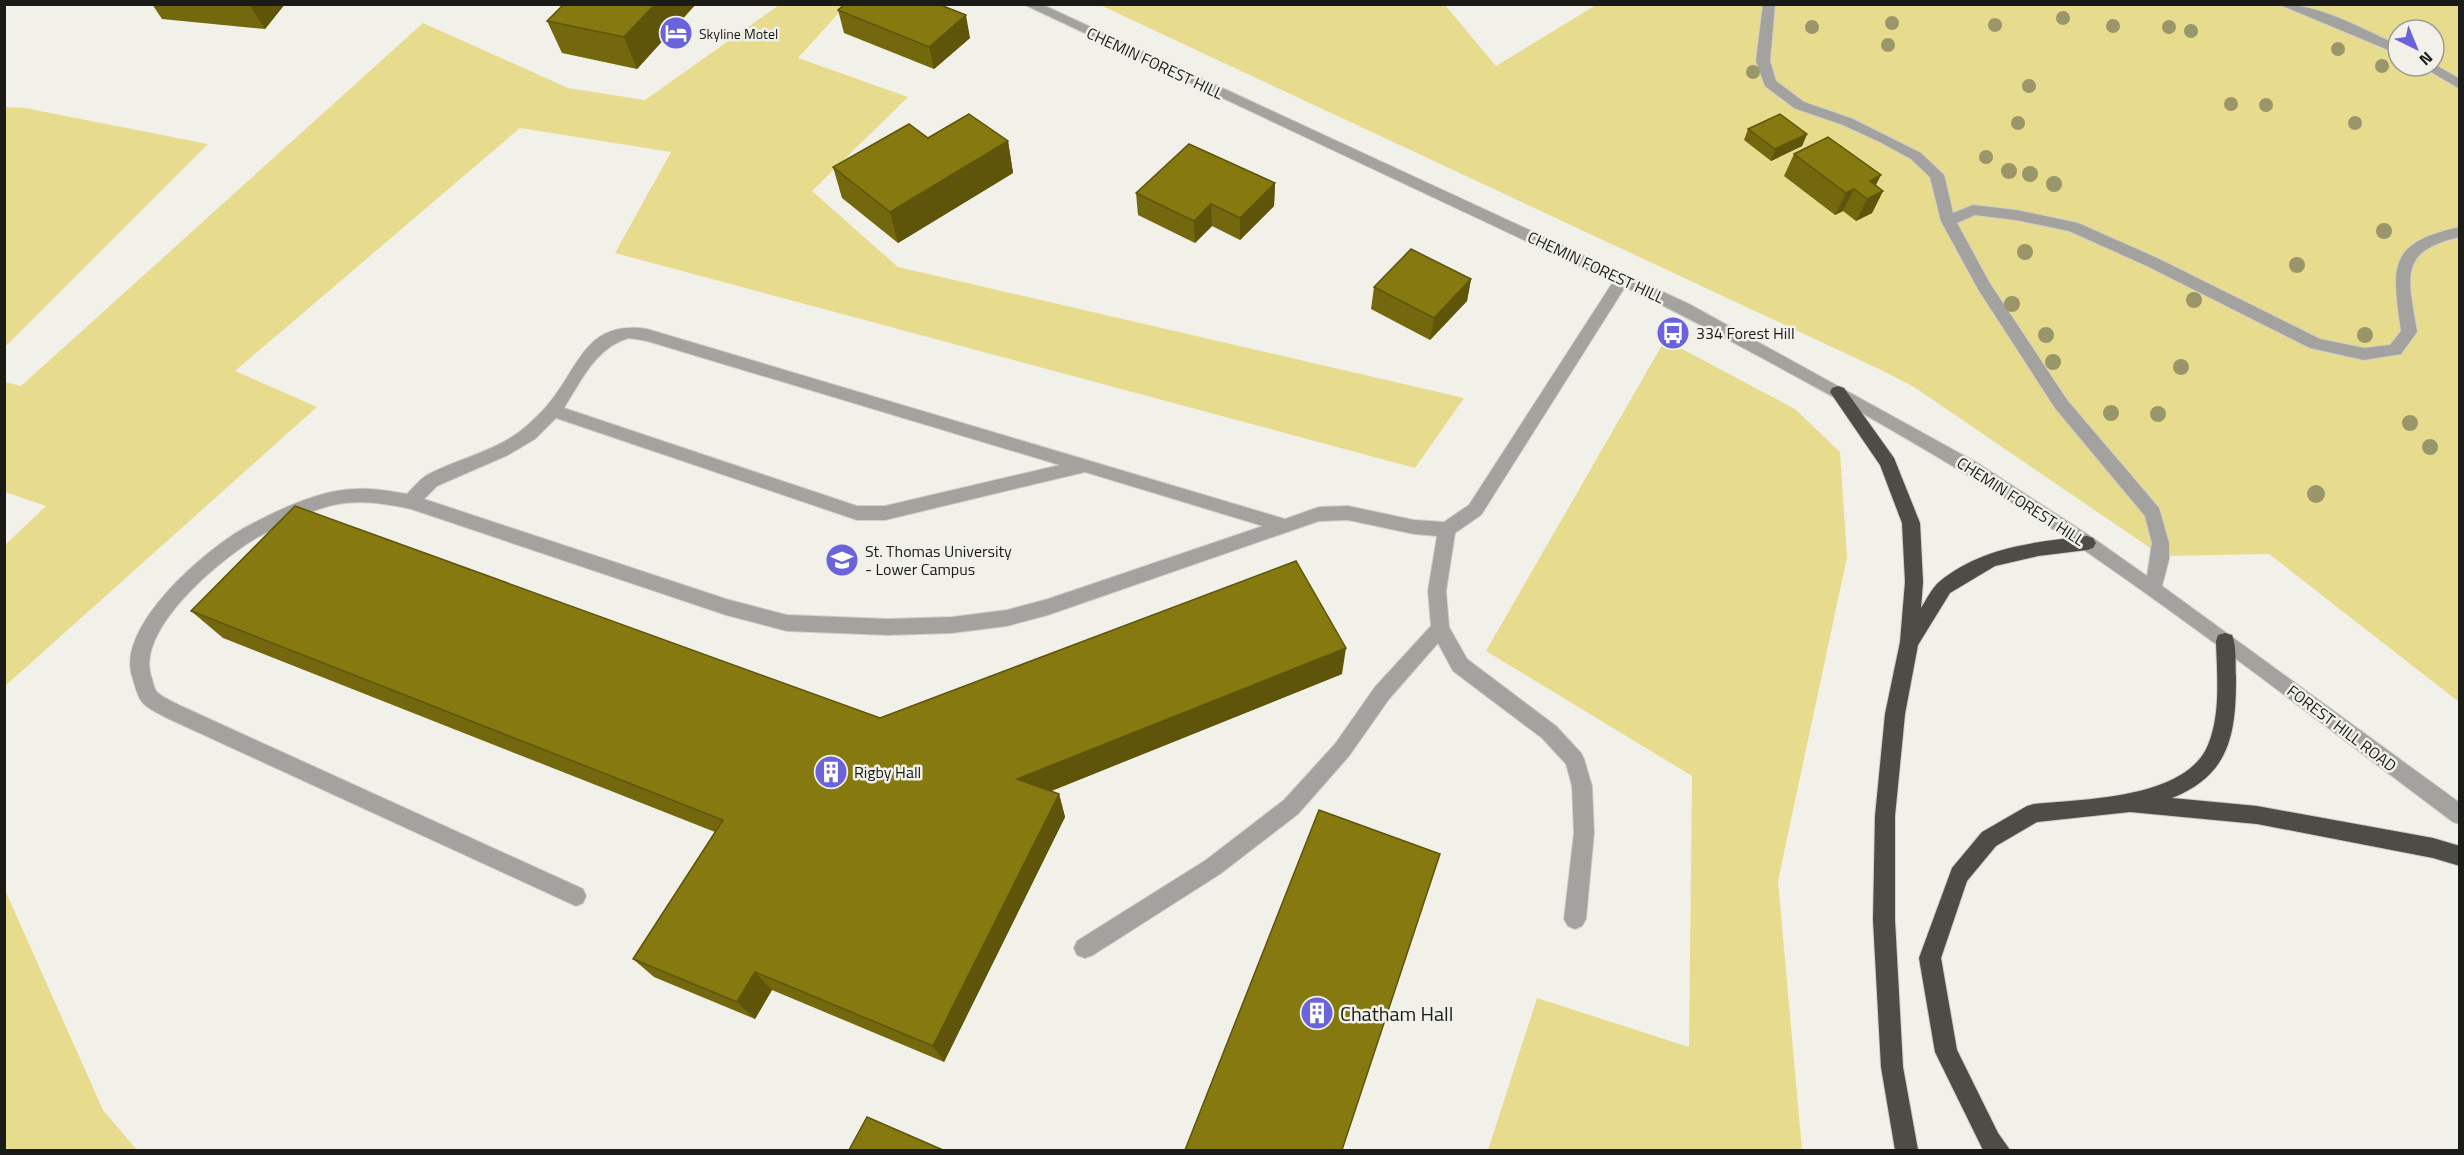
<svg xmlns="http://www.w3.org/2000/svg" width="2464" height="1155" font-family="'Titillium Web',sans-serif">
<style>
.green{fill:#e7dc8d;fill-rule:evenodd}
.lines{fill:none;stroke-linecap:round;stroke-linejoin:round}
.minor-casing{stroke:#cfcfc8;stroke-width:2}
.highway-casing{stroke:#cfcfc8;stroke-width:2}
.minor{fill:#a3a29f;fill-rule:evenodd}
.highway{fill:#4d4c46;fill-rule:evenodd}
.tree{fill:#9b9669}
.wall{fill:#73680d}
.shaded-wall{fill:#5e550a}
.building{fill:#86790f;stroke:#5e550a;stroke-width:1.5}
.labels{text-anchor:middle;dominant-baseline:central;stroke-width:5;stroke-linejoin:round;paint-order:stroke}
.far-poi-label{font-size:14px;fill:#1a1a17;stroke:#f1f1ea;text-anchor:start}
.street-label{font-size:16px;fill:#1a1a17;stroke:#f1f1ea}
.poi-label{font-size:16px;fill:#1a1a17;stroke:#f1f1ea;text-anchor:start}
.near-poi-label{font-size:20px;fill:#1a1a17;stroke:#f1f1ea;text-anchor:start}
</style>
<rect width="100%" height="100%" fill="#f1f1ea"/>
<path class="green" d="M779,5H846L798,58L908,97L812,191L898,267L1464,398L1415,468L615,253L671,152L520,128L235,371L317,407L5,686V545L46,506L5,492V382L21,386L423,23L568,88L645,100Z
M1100,5H1445L1496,66L1596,5H2459V702L2269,554L2162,556L1914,387L1881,370ZM2398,30H2434V66H2398Z
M5,107L25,108L208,144L5,347Z
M1665,340L1795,409L1840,452L1847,557L1778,881L1802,1150H1488L1537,998L1689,1047L1692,776L1486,651Z
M5,890L103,1110L137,1150H5Z"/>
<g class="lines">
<g class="minor-casing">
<path id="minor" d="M1023,4H1041L1689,304L1979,464L2093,538L2147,576L2152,543L2145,516L2055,408L1978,289L1941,221L1930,177L1911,159L1880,142L1843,125L1794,108L1765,86L1756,61L1763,4H1775L1770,61L1776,81L1804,102L1853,119L1921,153L1944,175L1953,213L1973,205L2016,210L2078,223L2157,258L2320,339L2364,348L2390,345L2401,331C2392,266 2387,243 2460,227V237C2396,251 2409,279 2417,332L2401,354L2364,360L2310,348L2147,266L2069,231L2016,220L1975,215L1957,223L1989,282L2067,400L2159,508L2169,543V559L2162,586L2460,803V824L2453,822C2330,730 2208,635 2081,548C1990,486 1894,430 1797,377C1740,346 1684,315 1625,287L1481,515L1455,533L1446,591L1449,627L1467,659L1556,726L1581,753L1584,759L1592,786L1594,833L1586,919L1582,926L1575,929L1568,926L1564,919L1574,833L1572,786L1566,764L1542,738L1453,671L1438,643L1389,699L1349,756L1298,814L1220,874L1093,955L1085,958L1077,955L1074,948L1077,941L1206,860L1284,800L1335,744L1375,687L1431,626L1428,591L1437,536L1414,534L1348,520L1319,521L1048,615L1007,626L952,633L888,635L787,631L726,615L411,509C382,503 358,499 329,506C304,513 280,525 258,537C220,559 133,631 152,679C153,683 154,689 157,692C163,698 174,702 181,706L583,889L586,896L583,903L576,906L167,718C160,714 150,710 144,704C138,699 135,686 133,679C113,628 206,549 246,527C272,513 301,499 331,492C359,486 380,489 407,494C413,488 420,479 427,475C461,457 502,450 530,423C535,418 541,413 546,407C579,370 584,319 647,329L1285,519L1319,507L1348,506L1414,520L1444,522L1469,505L1613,282ZM629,338L647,341L1060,465L885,506H857L564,408C581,381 596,347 629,338ZM556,418L857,520H885L1085,472L1263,526L1048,599L1007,610L952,617L888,619L787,615L726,599L424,499L437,486L508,455L535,439Z
M2278,4C2320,4 2360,28 2398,45V54Z
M2434,64L2460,79V89L2421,66H2434Z"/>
</g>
<g class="highway-casing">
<path id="highway" d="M1838,386L1844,388L1894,458L1920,523L1923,582L1921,608C1926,600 1932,588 1939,582C1981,547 2035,542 2087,536L2093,538L2096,543L2093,548L2087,550L2038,556L1995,566L1950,593L1918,645L1905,714L1895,816V920L1903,1067L1918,1150H1895L1881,1067L1873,920L1875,816L1885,714L1900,642L1905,582L1902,523L1880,465L1830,392L1832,388Z
M2225,633L2232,635C2237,647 2235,664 2236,677C2236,734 2230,775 2172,798L2257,806L2433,838L2460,846V866L2433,858L2257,824L2130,812L2037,822L1996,846L1967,881L1941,958L1957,1050L1998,1133L2010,1150H1983L1935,1052L1919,958L1952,868L1982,832L2027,806L2034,804C2083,799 2186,799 2208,745C2221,713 2217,675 2216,641L2218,635Z"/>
</g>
<use href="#minor" class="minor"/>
<use href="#highway" class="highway"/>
</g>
<g class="tree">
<circle cx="2063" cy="18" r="7"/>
<circle cx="1892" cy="23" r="7"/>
<circle cx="1995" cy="25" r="7"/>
<circle cx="2113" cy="26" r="7"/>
<circle cx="1812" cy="27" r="7"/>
<circle cx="2169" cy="27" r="7"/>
<circle cx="2191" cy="31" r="7"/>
<circle cx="1888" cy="45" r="7"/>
<circle cx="2338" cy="49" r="7"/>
<circle cx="2382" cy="66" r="7"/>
<circle cx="1753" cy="72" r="7"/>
<circle cx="2029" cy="86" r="7"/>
<circle cx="2231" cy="104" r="7"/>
<circle cx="2266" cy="105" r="7"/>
<circle cx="2018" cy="123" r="7"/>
<circle cx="2355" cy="123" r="7"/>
<circle cx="1986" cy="157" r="7"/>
<circle cx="2009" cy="171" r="8"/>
<circle cx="2030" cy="174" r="8"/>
<circle cx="2054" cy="184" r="8"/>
<circle cx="2384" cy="231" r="8"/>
<circle cx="2025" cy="252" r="8"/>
<circle cx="2297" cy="265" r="8"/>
<circle cx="2194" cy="300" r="8"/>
<circle cx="2012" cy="304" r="8"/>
<circle cx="2046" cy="335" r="8"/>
<circle cx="2365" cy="335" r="8"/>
<circle cx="2053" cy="362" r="8"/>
<circle cx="2181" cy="367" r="8"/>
<circle cx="2111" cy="413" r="8"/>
<circle cx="2158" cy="414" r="8"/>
<circle cx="2410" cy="423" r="8"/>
<circle cx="2430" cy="447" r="8"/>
<circle cx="2316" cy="494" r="9"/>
</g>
<path class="wall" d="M152,4H285L265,29L162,19Z
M696,4L637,69L562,53L547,21Z
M940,5L970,38L934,69L844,33L838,10Z
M1748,129L1807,134L1802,146L1771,161L1744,140Z
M928,138L1008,141L1013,173L898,243L842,198L833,167Z
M1794,154L1876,185L1883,191L1872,213L1856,221L1843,211L1835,215L1784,176Z
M1275,183L1274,206L1240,240L1212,226L1195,243L1138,215L1136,193Z
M1471,279L1467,301L1430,340L1371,309L1374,287Z
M191,611L880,718L1342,674L1051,791L1059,794L1065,817L944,1062L772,990L755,1019L654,977L633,959L715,832L223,638Z"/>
<path class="shaded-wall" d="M249,4H285L265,29Z
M655,4H696L637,69L624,37Z
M966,15L970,38L934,69L929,47Z
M1807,134L1802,146L1771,161L1775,149Z
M1008,141L1013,173L898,243L890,212Z
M1881,175L1870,197V181Z
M1275,183L1274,206L1240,240V218Z
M1854,189L1843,211L1835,215L1846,193Z
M1883,191L1872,213L1856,221L1867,199Z
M1211,204L1212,226L1195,243L1194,221Z
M1471,279L1467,301L1430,340L1434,318Z
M1346,648L1342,674L1024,802L1017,779Z
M1059,794L1065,817L944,1062L933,1046Z
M755,972L772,990L755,1019L737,1002Z"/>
<path class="building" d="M564,4H655L624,37L547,21Z
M845,4H938L966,15L929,47L838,10Z
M969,114L1008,141L890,212L833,167L909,124L928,138Z
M1780,114L1807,134L1775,149L1748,129Z
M1828,137L1881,175L1870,181L1883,191L1867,199L1854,189L1846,193L1794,154Z
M1189,144L1275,183L1240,218L1211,204L1194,221L1136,193Z
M1411,249L1471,279L1434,318L1374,287Z
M295,506L880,718L1296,561L1346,648L1017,779L1059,794L933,1046L755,972L737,1002L633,959L723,820L191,611Z
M1319,810L1440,854L1342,1150H1185Z
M867,1117L943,1150H849Z"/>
<defs>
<g id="hotel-disc" transform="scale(1.725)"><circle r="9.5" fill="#6a63dc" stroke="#f1f1ea"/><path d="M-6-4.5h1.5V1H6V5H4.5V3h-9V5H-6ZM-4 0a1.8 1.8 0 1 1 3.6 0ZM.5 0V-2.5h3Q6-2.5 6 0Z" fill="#fff"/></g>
<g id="bus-disc" transform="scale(1.725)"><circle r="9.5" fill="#6a63dc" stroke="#f1f1ea"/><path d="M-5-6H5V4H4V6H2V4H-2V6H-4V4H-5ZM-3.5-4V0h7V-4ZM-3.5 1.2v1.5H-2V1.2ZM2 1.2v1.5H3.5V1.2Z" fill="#fff"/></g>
<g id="university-disc" transform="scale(1.725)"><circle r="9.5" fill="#6a63dc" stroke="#f1f1ea"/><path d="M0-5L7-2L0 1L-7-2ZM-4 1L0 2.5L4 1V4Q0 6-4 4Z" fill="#fff"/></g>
<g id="building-disc" transform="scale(1.725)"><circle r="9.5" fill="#6a63dc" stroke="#f1f1ea"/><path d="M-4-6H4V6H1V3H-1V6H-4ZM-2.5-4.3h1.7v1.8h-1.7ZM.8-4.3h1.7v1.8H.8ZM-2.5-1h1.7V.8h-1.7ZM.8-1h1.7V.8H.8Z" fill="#fff"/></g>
</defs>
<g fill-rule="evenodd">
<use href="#hotel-disc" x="676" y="33"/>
<use href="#bus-disc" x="1673" y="333"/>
<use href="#university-disc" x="842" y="560"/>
<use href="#building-disc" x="831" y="772"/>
<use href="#building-disc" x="1317" y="1013"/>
</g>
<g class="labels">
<g class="far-poi-label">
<text x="699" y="33">Skyline Motel</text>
</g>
<g class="street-label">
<text transform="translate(1155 63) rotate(25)">CHEMIN FOREST HILL</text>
<text transform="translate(1596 267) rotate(25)">CHEMIN FOREST HILL</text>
<text transform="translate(2021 501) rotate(33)">CHEMIN FOREST HILL</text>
<text transform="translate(2342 728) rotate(37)">FOREST HILL ROAD</text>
</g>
<g class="poi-label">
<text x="1696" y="333">334 Forest Hill</text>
<text x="865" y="551">St. Thomas University<tspan x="865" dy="18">- Lower Campus</tspan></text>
<text x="854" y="772">Rigby Hall</text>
</g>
<g class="near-poi-label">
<text x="1340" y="1013">Chatham Hall</text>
</g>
</g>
<rect width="2464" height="1155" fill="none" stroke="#1a1a17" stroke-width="12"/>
<g transform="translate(2416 48) rotate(137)"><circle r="28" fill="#f1f1ea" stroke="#9b9b96" stroke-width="1.5"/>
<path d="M0-4.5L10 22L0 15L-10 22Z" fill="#6a63dc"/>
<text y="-9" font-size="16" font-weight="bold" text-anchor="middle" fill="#1a1a17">N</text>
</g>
</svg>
